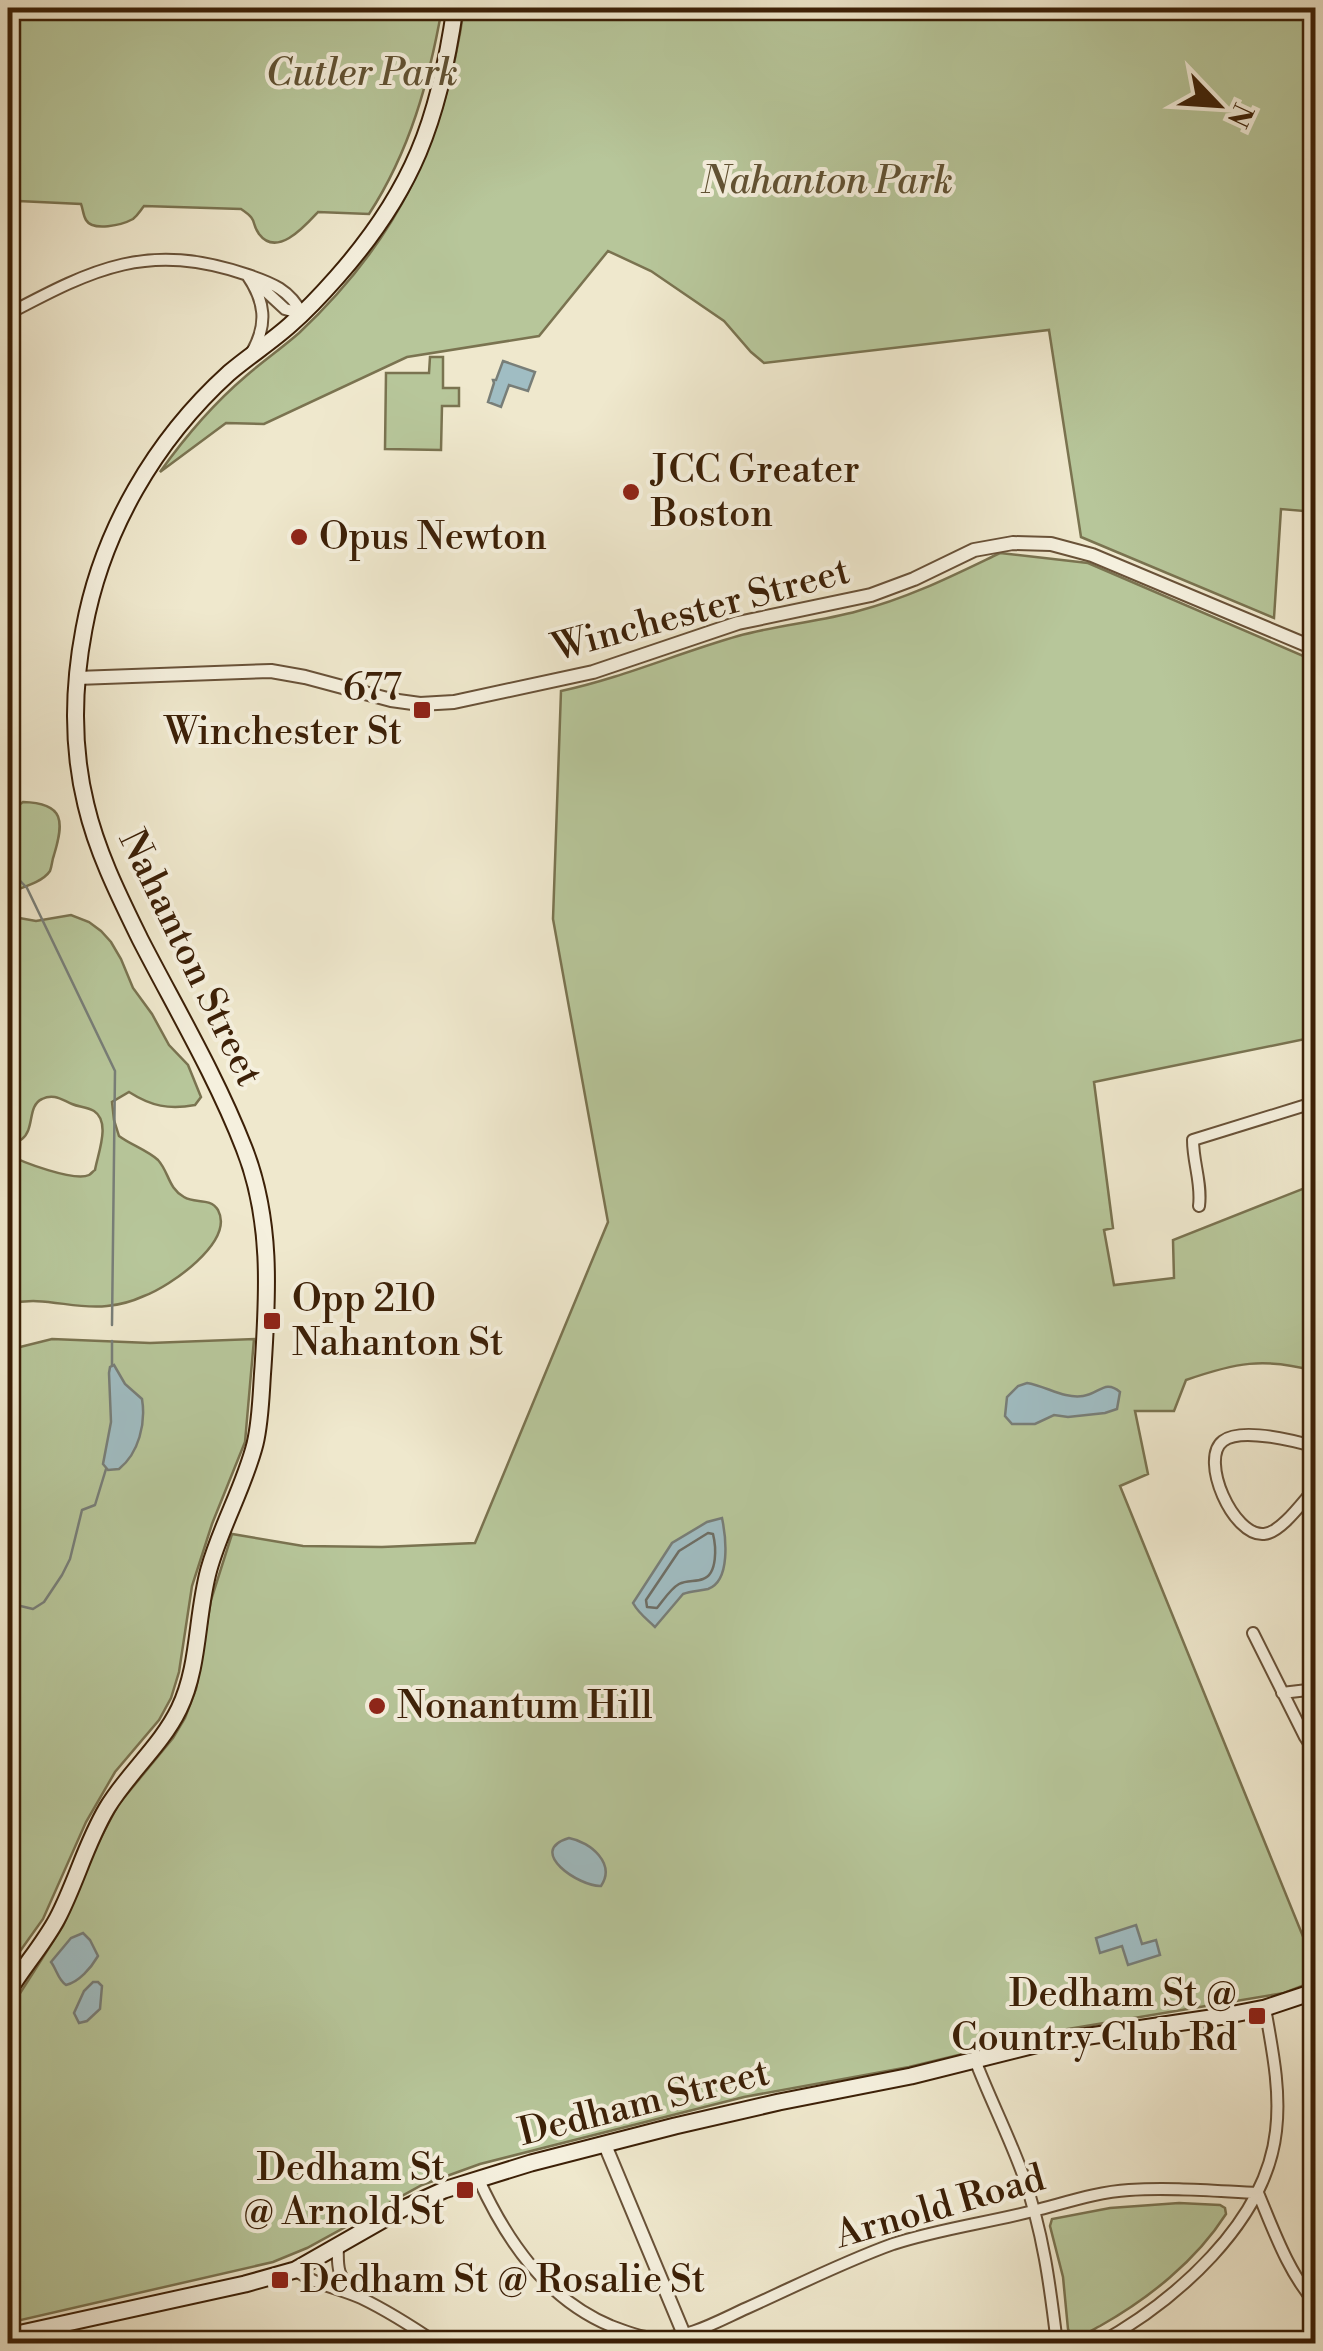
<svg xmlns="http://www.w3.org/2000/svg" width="1323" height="2351" font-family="'Libre Bodoni',serif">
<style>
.green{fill:#b7c69a;stroke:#7a7350;stroke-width:2.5}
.water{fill:#a0bdc3;stroke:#787e78;stroke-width:2.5}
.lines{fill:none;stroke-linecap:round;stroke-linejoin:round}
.shore{stroke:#6e6e65;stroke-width:2.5}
.stream{stroke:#787e78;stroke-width:2.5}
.minor-casing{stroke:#695238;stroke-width:14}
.tertiary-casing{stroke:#695238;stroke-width:16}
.secondary-casing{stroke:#3c2007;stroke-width:19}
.minor{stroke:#f5f0de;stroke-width:10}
.tertiary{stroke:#f5f0de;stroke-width:12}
.secondary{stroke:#f5f0de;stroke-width:15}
.poi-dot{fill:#8f2418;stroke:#f5f0de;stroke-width:4}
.labels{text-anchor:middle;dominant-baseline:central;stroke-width:8;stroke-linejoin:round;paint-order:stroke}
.park-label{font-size:38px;font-style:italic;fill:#615233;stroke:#f5f0de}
.poi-label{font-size:38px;fill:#3c2007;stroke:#f5f0de;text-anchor:start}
.street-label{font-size:38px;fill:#3c2007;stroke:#f5f0de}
</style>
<rect width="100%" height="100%" fill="#efe8cd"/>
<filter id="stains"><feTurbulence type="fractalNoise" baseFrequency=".002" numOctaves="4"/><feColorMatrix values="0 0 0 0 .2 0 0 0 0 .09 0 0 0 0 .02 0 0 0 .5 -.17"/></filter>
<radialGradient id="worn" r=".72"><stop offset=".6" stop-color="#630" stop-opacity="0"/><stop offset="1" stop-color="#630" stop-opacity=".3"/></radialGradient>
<path class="green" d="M8,8H442C429,81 410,151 369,214L318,212C305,226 277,258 259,234C250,221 259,221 241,209L144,206C140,211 138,215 133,219C122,225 93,232 86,220C83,215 83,209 81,204L18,201L8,203Z
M464,8H1315V512L1281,509L1274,618L1081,537L1049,330L764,363L751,352L724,321L651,271L608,251L539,336L407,357L264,424L226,423L160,472C185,437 213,404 246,376C263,361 282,348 299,333C398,240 445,141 464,8Z
M430,357H443V388H459V406H442L441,450L385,449L386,373H429Z
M1000,553L1088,563L1315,661V1037L1094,1082L1113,1228L1104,1230L1114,1285L1174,1278L1173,1240L1315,1184V1371C1263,1357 1235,1363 1186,1380L1174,1411H1135L1148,1474L1120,1486L1315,1966V1981L1284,1993L1062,2030L909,2067L744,2097L480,2164L422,2185L307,2248L273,2262L8,2323V2012L63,1926L96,1847L118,1805L173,1738L185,1718L196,1689L211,1600L232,1534L303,1546L382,1547L475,1543L608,1222L553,919L561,691C622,678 678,653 738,636C777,625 819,622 858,611C909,598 954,575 1000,553Z
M23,802C65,803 64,822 54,855C52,860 52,866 50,871C42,883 20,888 8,893V813Z
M8,916L36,921L71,915L89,922L101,931L111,942L121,959L133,988L152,1014L169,1045L188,1065L201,1097L195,1105C169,1110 151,1106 129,1092L112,1102L114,1120L119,1136C131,1145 147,1150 158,1160C169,1172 168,1188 184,1197C195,1204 210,1197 218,1210C235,1242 169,1287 144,1296C133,1301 119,1305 107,1306C72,1310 45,1295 8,1304V1154C21,1162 75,1182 89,1175C91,1174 93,1171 95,1170C98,1153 111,1122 94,1111C87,1107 79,1107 72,1104C62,1100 54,1093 42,1099C27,1106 35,1129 22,1139C18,1142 12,1143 8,1145Z
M52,1339L150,1343L254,1339L245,1442L212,1524L192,1586L179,1672L171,1698L159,1720L115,1772L86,1822L43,1919L8,1968V1350Z
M1179,2203L1220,2205L1225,2208L1226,2214C1196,2261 1148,2299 1100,2326C1090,2331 1082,2338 1071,2335L1068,2329L1063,2277L1050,2226L1052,2219L1110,2208Z"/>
<path class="water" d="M503,361L535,372L528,391L509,385L501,407L488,402L494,383L493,380H496Z
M114,1365L125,1384L142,1399C146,1423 139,1453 119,1469L108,1470L103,1464L111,1422L109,1373L110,1367Z
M1027,1383C1046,1386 1064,1399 1083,1396C1099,1394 1105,1379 1120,1392L1117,1409L1105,1413L1068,1417L1054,1415L1035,1424H1012L1005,1416L1007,1397L1018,1386Z
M722,1518C726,1537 731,1581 708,1589C700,1591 691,1591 683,1594L655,1627C647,1619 639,1614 633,1603L672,1543L707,1522Z
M569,1838C591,1842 616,1864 601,1886C580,1887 525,1851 569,1838Z
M1136,1925L1142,1944L1156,1940L1160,1955L1128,1965L1122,1946L1100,1953L1096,1938Z
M83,1933L90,1940L98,1956C91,1968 79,1982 66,1985C58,1980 57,1970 51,1962L71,1938Z
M93,1982H98L102,1986L100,2009L87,2021L79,2023L74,2013L84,1991Z"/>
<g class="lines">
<path class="shore" d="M708,1533L713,1534C716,1546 718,1574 703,1579C696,1582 687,1580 679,1584C670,1589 663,1601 657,1608L647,1607L646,1600L679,1551Z"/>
<path class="stream" d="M8,868L27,888L115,1071L112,1325
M112,1341V1366
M8,1603L33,1609L44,1602L62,1575L70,1559L82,1510L95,1505L106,1469"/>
<g class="minor-casing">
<path id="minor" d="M247,275C265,301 268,324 252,352
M259,285L285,309L302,314
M8,314C95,268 148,241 248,275C272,283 290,290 302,314
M1199,1206C1202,1183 1193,1163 1193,1140L1316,1102
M1316,1447C1295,1441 1241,1427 1223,1441C1199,1459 1233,1537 1264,1534C1281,1533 1304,1500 1316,1487
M1253,1633L1305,1737L1316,1754
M1282,1693L1316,1689
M975,2060C990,2099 1009,2136 1023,2175C1043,2231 1050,2285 1057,2344
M478,2178C506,2240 546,2299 611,2326C625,2331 640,2338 655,2338C688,2339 718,2321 747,2308C796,2286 843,2262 893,2244C939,2229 986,2223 1033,2211C1065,2203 1096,2192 1129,2190C1171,2187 1215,2191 1258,2193C1274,2231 1288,2272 1316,2304
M338,2246C337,2269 338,2276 354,2293
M295,2270C315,2285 339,2288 361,2298C388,2311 413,2327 438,2344
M1098,2344C1174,2302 1266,2223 1276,2131C1281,2090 1272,2048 1265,2008
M1309,2344L1316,2337"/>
</g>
<g class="tertiary-casing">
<path id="tertiary" d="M77,678L271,671L305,677L391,700L420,704L454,702L593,672L738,623L871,595L914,579L974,550L1013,543L1051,544L1092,555L1316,649
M605,2145L688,2344"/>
</g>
<g class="secondary-casing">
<path id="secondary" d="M8,1992C23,1967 43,1945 57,1919C76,1883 86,1843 107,1808C128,1773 161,1746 179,1709C200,1666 196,1615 209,1569C221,1526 244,1487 255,1444C261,1419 261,1392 263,1367C268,1292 272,1219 244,1148C216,1076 175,1007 140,939C119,896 97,852 86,805C72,748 73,687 84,629C102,531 155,440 229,373C249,356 271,342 290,325C307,310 322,294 337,277C413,191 439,120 455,8
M8,2336L245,2284L295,2270L402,2209L444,2190L531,2163L675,2126L779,2102L911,2076L1043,2043L1224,2016L1265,2008L1316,1991"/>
</g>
<use href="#minor" class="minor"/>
<use href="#tertiary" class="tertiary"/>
<use href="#secondary" class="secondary"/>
</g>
<g class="poi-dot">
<circle cx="631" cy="492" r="10"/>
<circle cx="299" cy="537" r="10"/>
<rect x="412" y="700" width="20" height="20" rx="5"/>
<rect x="262" y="1311" width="20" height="20" rx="5"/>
<circle cx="377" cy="1706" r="10"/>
<rect x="1247" y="2006" width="20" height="20" rx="5"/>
<rect x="455" y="2180" width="20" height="20" rx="5"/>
<rect x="270" y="2270" width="20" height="20" rx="5"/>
</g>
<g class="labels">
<g class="park-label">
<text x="362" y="73">Cutler Park</text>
<text x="827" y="181">Nahanton Park</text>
</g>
<g class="poi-label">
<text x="651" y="470">JCC Greater<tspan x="651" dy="44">Boston</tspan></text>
<text x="319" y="537">Opus Newton</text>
<text x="402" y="688" text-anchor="end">677<tspan x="402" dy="44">Winchester St</tspan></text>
<text x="292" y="1299">Opp 210<tspan x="292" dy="44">Nahanton St</tspan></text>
<text x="397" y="1706">Nonantum Hill</text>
<text x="1237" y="1994" text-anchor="end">Dedham St @<tspan x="1237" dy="44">Country Club Rd</tspan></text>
<text x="445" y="2168" text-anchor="end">Dedham St<tspan x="445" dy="44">@ Arnold St</tspan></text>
<text x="300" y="2280">Dedham St @ Rosalie St</text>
</g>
<g class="street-label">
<text transform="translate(701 610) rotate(-15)">Winchester Street</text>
<text transform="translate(190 958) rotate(64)">Nahanton Street</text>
<text transform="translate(644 2103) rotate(-14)">Dedham Street</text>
<text transform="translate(940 2207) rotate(-16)">Arnold Road</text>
</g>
</g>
<rect width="1323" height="2351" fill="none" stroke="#efe8cd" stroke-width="40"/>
<rect x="10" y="10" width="1303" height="2331" fill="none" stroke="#3c2007" stroke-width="5"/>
<rect x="20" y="20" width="1283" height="2311" fill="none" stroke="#3c2007" stroke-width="2.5"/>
<g transform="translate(1218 105) rotate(115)" stroke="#f5f0de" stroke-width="8" paint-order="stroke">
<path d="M0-8L18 38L0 25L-18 38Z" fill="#3c2007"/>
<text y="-15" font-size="28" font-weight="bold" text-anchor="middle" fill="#3c2007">N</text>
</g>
<rect width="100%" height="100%" filter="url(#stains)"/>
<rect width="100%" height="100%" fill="url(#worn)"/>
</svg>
